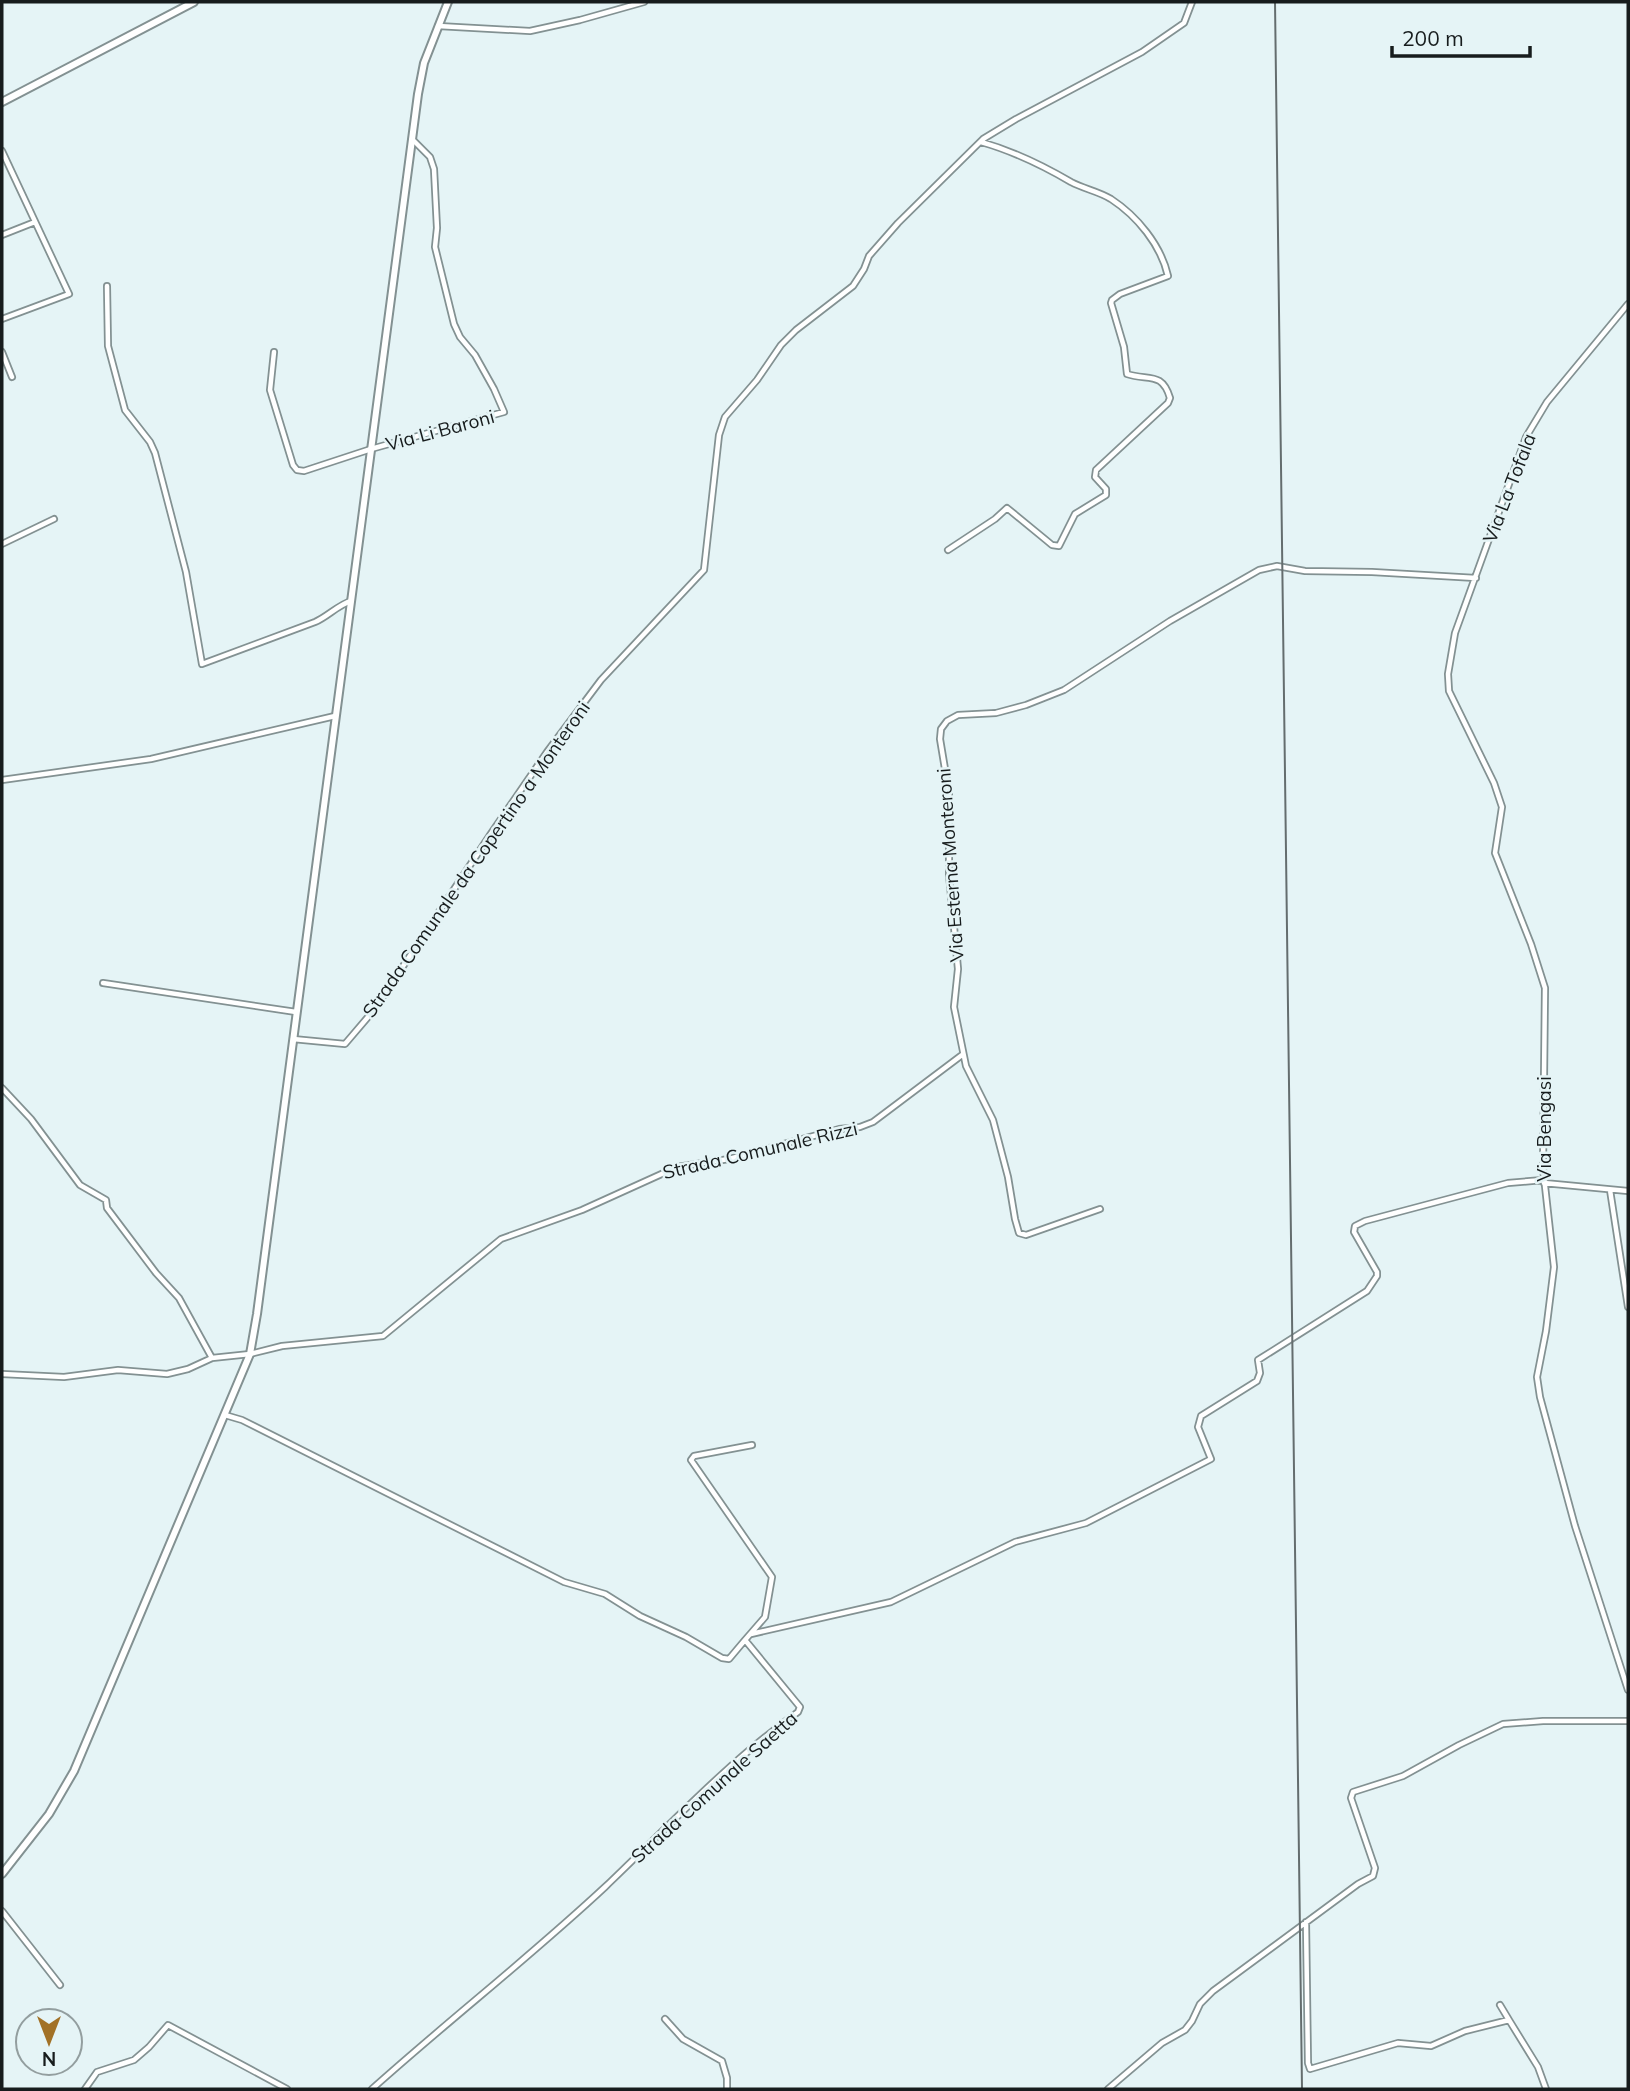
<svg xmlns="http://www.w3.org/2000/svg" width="1630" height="2091" font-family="Mulish,sans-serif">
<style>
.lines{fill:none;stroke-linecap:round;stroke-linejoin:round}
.street-casing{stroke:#839192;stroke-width:8}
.secondary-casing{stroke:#839192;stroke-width:10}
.street{stroke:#fff;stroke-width:4.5}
.secondary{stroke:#fff;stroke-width:6}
.rail{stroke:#646d6e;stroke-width:2}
.labels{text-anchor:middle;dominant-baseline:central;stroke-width:5;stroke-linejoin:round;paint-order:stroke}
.street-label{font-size:19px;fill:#171c1d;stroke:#e5f4f6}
</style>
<rect width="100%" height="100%" fill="#e5f4f6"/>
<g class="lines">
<g class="street-casing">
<path id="street" d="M438,26L530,31L580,20L644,2
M2,151L69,294L2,319
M2,235L35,222
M107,286L108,346L125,410L150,442L155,453L186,572L202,664L315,622C327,617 338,605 351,601
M1628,304L1547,402L1526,437L1455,633L1448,674L1449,691L1494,783L1502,807L1495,853L1531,944L1545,988L1543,1168L1554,1267L1546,1331L1537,1377L1540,1397L1575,1526L1628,1690
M2,352L12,377
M274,352L270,390L293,465L297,470L304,471L371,449L504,412L494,389L475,355L460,337L454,324L435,247L437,228L434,169L430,157L412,139
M2,544L54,519
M948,550L995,519L1007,508L1046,540L1052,545L1059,546L1075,514L1106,495V489L1095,477L1096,470L1168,403L1170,398C1162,371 1148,381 1127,374L1124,347L1111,303L1112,300L1120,294L1168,276C1161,245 1137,216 1111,199C1098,191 1084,189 1071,182C1042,165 1013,151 981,142
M2,780L151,759L335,716
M103,983L296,1012
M293,1039L345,1044L374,1010L490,835L547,752L601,680L704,570L719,435L725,417L757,380L781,345L796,330L853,286L864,269L869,256L898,223L983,139L1016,119L1142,52L1184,23L1192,2
M2,1088L31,1119L80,1185L106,1200L107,1208L156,1273L179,1298L212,1358
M1544,1183L1628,1191
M1610,1190L1628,1307
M1100,1209L1026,1235L1019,1233L1015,1219L1008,1177L993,1120L966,1066L954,1007L958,969L949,874V793L940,739L941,729L947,721L958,715L996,713L1026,705L1064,690L1170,621L1259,570L1277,566L1305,571L1372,572L1476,578
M2,1374L64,1377L118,1370L167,1374L188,1369L212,1358L250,1354L282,1346L383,1336L501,1239L582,1210L677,1167L729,1159L839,1129L860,1127L873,1122L962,1055
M225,1415L242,1420L564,1582L605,1594L640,1616L686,1637L722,1658L729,1659L745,1640L800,1707L798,1712C728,1762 668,1827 605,1887C530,1957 449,2020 372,2089
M751,1634L891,1602L1015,1542L1086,1523L1211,1459L1198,1427L1201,1416L1257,1381L1260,1373L1258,1360L1367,1291L1377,1276V1272L1354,1232L1355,1226L1365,1221L1508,1183L1543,1180
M745,1640L765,1617L772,1577L691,1460L694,1456L752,1445
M2,1911L60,1985
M1306,1922L1308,2063L1310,2069L1398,2043L1431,2046L1465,2031L1509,2020L1538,2067L1546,2089
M1500,2005L1509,2020
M665,2019L683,2039L722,2061L727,2078V2089
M85,2089L97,2072L134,2060L149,2047L168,2025L287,2089
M1108,2089L1162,2043L1185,2030L1192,2021L1200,2004L1213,1991L1358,1884L1373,1876L1375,1868L1351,1798L1353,1792L1403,1776L1459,1745L1503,1724L1543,1721H1628"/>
</g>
<g class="secondary-casing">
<path id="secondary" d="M2,102L194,2
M2,1874L49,1814L74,1771L250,1354L257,1314L418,94L424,63L448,2"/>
</g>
<use href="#street" class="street"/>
<use href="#secondary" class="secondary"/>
<path class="rail" d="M1275,2L1302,2089"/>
</g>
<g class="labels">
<g class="street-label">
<text transform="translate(440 430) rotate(-15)">Via Li Baroni</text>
<text transform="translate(1509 488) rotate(-69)">Via La Tofala</text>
<text transform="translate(476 859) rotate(-55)">Strada Comunale da Copertino a Monteroni</text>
<text transform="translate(950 865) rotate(-94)">Via Esterna Monteroni</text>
<text transform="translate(1544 1129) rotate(-90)">Via Bengasi</text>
<text transform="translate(760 1150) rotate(-13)">Strada Comunale Rizzi</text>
<text transform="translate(714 1787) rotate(-42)">Strada Comunale Saetta</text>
</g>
</g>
<rect width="1630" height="2091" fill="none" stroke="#171c1d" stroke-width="7"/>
<g transform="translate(49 2042) rotate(180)"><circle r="33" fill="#e5f4f6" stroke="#939e9f" stroke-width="2"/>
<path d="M0-5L12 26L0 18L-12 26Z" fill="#a27126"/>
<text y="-10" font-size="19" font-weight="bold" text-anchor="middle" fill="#171c1d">N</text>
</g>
<path d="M1392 46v10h138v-10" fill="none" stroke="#171c1d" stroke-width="3.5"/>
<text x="1402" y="46" font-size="21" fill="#171c1d" stroke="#e5f4f6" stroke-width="5" paint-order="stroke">200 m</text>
</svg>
